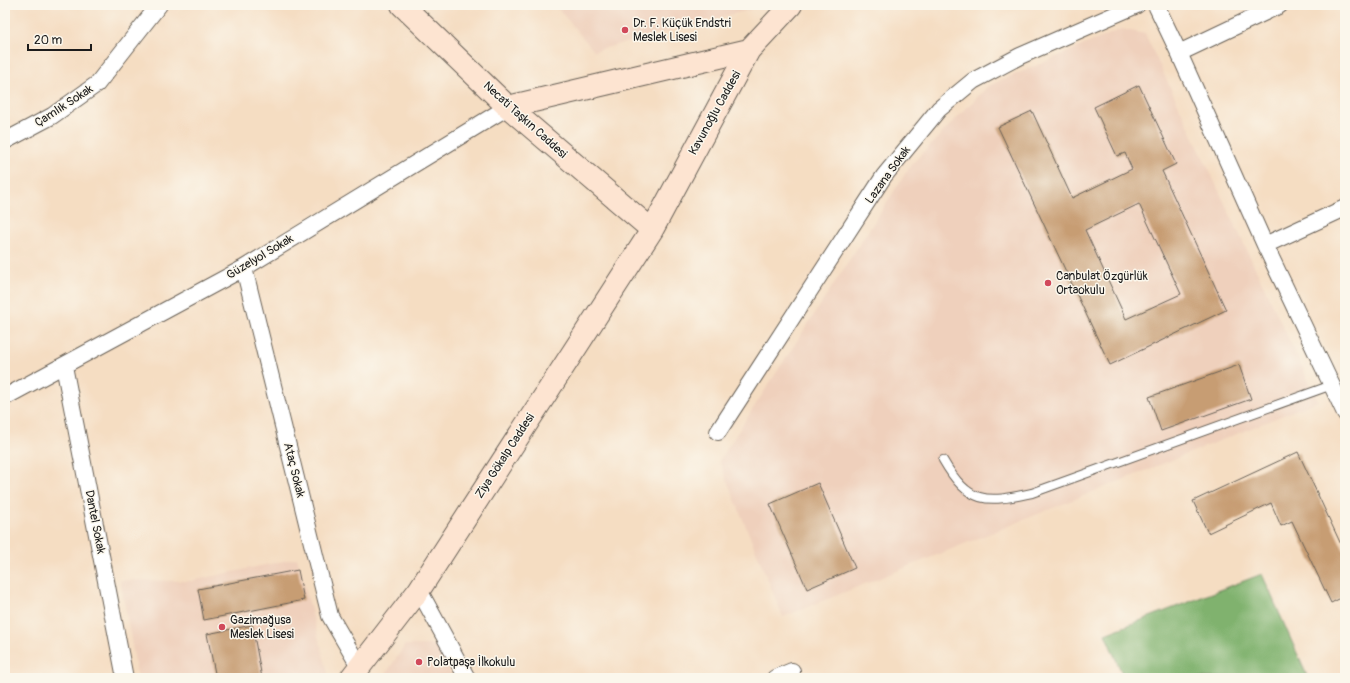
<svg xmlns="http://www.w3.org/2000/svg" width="1350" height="683" font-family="Pangolin,sans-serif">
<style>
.built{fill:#efd0bc}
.forest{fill:#80b26e;stroke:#4e6745}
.building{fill:#c79d73;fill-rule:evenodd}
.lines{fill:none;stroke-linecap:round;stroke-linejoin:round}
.service-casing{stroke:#686056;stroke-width:10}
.minor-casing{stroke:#686056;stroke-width:18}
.secondary-casing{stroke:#686056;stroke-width:24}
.service{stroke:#fff;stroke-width:8}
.minor{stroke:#fff;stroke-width:16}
.secondary{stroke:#fde4d1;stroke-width:22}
.poi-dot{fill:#d1495b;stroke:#fbf7ec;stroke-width:1.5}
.labels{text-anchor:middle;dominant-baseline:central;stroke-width:3;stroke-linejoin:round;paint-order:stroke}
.poi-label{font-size:12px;fill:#1c1c1c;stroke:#fbf7ec;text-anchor:start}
.street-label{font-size:12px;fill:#1c1c1c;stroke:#fbf7ec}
</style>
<rect width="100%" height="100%" fill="#fbf7ec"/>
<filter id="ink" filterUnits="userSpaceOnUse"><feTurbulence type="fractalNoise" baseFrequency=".025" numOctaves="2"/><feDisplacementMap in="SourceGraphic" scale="8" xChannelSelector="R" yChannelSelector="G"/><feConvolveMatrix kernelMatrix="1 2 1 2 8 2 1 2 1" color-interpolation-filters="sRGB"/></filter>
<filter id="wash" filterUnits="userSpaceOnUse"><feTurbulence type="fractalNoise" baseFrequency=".012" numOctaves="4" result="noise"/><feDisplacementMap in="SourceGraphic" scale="16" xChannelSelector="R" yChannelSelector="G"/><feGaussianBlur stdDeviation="0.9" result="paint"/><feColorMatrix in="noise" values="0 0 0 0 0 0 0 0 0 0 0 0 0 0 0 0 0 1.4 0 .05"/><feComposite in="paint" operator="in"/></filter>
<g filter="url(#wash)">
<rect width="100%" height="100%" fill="#f5ddc2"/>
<path class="built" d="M555,5H756L752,9L594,51Z
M1122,29L1145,34L1318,401L783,617L719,461L911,165L988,86Z
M297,558L328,673L325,678H138L120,580L191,581Z
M405,645H437L453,678H383Z"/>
<path class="forest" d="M1262,574L1308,678H1124L1105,634Z"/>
<g id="blocks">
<path class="building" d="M1139,85L1176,164L1162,171L1226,310L1110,365L998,127L1032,111L1072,198L1132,169L1125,153L1117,156L1094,107ZM1139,204L1181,294L1126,319L1085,230Z
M1239,365L1251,399L1161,431L1149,397Z
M1298,452L1345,553V596L1331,603L1292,521L1281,526L1271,503L1208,533L1193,501Z
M818,483L855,568L807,589L770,504Z
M298,570L304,600L204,620L198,589Z
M252,625L262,678H216L207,634Z"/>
</g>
</g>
<g filter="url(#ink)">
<use href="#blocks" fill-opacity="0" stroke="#686056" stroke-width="1"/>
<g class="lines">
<g class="service-casing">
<path id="service" d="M943,460C969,505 986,503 1032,493L1332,385"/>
</g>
<g class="minor-casing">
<path id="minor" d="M1156,5L1179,53L1265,245L1345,413
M1179,53L1280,5
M5,141L52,116L97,84L159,5
M1265,245L1345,208
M244,268L330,616L359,666
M64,366L125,678
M5,397L244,268L508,107
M718,432L884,176L939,109L973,81L1020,56L1137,5
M419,590L467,678
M775,678L792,671"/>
</g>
<g class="secondary-casing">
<path id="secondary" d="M402,5L508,107L652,230
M508,107L749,50
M351,678L419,590L652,230L749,50L791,5"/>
</g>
<use href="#service" class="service"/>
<use href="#minor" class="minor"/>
<use href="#secondary" class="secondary"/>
</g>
</g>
<g class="poi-dot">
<circle cx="625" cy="30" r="4"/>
<circle cx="1048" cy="283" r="4"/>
<circle cx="222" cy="627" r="4"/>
<circle cx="419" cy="662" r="4"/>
</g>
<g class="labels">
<g class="poi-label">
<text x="633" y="23">Dr. F. Küçük Endstri<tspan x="633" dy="14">Meslek Lisesi</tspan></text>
<text x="1056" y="276">Canbulat Özgürlük<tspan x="1056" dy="14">Ortaokulu</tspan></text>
<text x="230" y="620">Gazimağusa<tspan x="230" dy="14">Meslek Lisesi</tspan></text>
<text x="427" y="662">Polatpaşa İlkokulu</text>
</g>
<g class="street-label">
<text transform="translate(64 106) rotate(-33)">Çamlık Sokak</text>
<text transform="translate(715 113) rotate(-61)">Kavunoğlu Caddesi</text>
<text transform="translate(525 120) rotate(42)">Necati Taşkın Caddesi</text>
<text transform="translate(888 175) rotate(-54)">Lazana Sokak</text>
<text transform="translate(260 257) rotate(-31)">Güzelyol Sokak</text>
<text transform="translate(505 456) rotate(-57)">Ziya Gökalp Caddesi</text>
<text transform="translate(294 470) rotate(76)">Ataç Sokak</text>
<text transform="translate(95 522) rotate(79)">Dantel Sokak</text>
</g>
</g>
<rect width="1350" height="683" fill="none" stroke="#fbf7ec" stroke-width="20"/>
<path d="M28 44v6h63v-6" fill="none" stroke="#1c1c1c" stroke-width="2"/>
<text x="34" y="44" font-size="12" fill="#1c1c1c" stroke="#fbf7ec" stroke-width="3" paint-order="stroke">20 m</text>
</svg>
